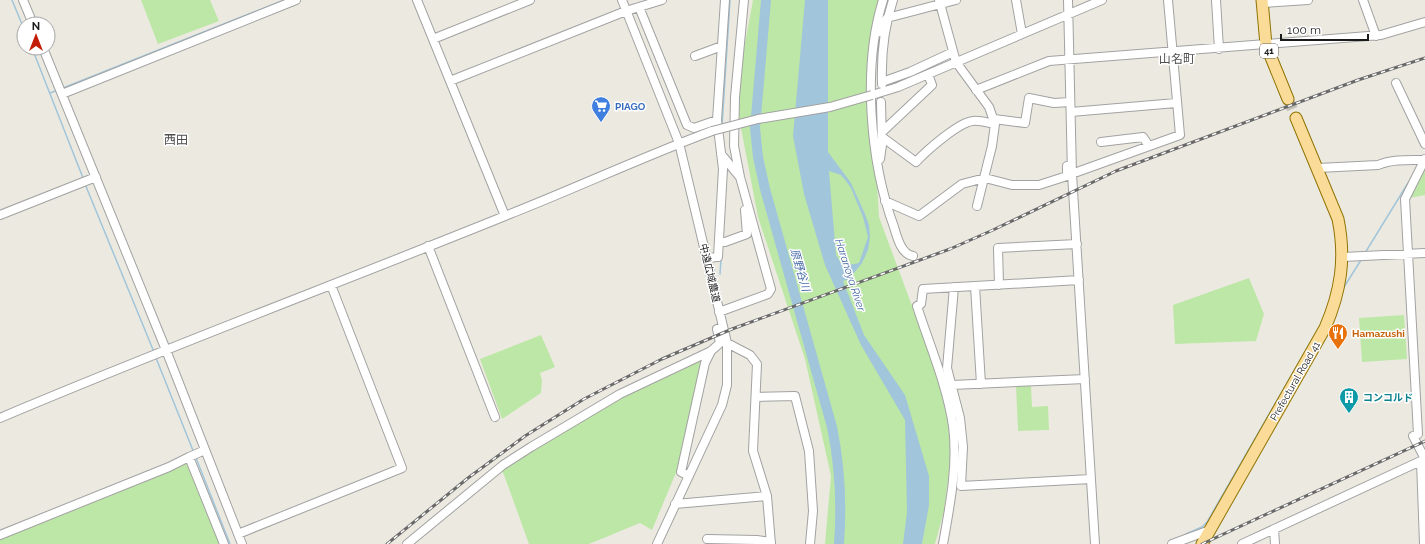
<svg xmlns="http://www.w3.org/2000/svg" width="1425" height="544" font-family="Raleway,'Noto Sans JP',sans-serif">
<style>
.grass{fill:#bde7a6}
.water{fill:#a1c5da;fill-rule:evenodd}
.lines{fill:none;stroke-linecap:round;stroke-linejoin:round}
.stream{stroke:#a1c5da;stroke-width:1.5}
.river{stroke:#a1c5da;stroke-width:10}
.major-tunnel{stroke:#c2c1b9;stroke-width:11;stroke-dasharray:11 5.5;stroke-linecap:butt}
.minor-casing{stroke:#a2a2a2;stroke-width:10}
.major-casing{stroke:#8f7303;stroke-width:13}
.minor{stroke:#fff;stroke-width:8}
.major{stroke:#fadc98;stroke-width:11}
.rail-casing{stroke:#696969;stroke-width:3}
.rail{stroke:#fff;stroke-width:1.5;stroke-dasharray:4.5;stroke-linecap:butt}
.minor-bridge-casing{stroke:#a2a2a2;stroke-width:10;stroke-linecap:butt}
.minor-bridge{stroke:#fff;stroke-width:8}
.labels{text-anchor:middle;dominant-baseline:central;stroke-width:3;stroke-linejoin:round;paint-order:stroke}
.shield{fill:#fff;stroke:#5f5f5f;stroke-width:1}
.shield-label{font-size:9px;font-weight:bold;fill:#1b1b1b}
.shop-label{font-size:10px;font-weight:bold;fill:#366cbe;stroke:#fff;text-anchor:start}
.street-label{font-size:10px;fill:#1b1b1b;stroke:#fff}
.food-label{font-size:10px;font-weight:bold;fill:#c56008;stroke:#fff;text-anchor:start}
.culture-label{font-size:10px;font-weight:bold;fill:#0d838f;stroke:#fff;text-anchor:start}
.water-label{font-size:11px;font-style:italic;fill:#4a6ca8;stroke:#fff}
.quarter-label{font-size:12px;fill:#4e4e4e;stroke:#fff}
</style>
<rect width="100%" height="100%" fill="#eceae0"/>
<path class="grass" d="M141,0H210L219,21L158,44Z
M753,0H882L870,62L879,217L934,365L947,408L951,457L944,511L935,544H825L831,476L805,359L758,217L735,97Z
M1425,168V195L1409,198Z
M1249,278L1264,314L1256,341L1175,344L1173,305Z
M1404,315L1407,359L1362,362L1359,318Z
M541,335L555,367L540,373L542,380L541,393L502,419L480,359Z
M705,358L680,463L652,530L640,523L589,544H529L504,475L500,468L652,380Z
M1031,385L1032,407L1048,406L1049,430L1018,431L1016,386Z
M186,459L222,544H0V534Z"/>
<path class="water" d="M805,0H828V152L851,183L865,214L869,225L870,237L868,250L862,263L849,279L843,281L864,335L905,395L929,476V505L922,544H903L907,512L905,420L861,345L825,265L804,194L793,136ZM829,171L841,175L846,181L851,188L863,217L868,237L859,263L843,266L836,255Z"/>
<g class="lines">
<path class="stream" d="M12,0L24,29
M32,48L83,178
M63,88L284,0
M50,93L58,90
M722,126L730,0
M85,184L154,352
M1365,253L1408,183
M720,274L721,259
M1344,287L1361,260
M156,358L194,453
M196,458L230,544
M1186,534L1202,527L1207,522L1321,324"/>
<path class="river" d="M766,0L755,128L758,157L765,189L832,427C840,466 842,504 839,544"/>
<path class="major-tunnel" d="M1288,99L1296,118"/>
<g class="minor-casing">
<path id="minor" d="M23,0L33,24
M417,0L505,216
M622,0L679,143L727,343V385L722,405L657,544
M883,0C862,67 870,162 894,227C897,237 901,254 913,256
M939,0L956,62L989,107L995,124L992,146L977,206
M1016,0L1022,34
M1068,0L1072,174L1095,544
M1216,0L1219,49
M1363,0L1376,36
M1263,3L1308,0
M639,7L687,125L694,128L717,120
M879,32L887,18L956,0
M433,39L530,0
M43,48L166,350L242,544
M695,56L722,46
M450,81L626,11L662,0
M882,82L910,72L953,52
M1396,83L1425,144
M882,84C881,55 884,27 893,0
M976,90L1049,61L1381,35L1425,22
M62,94L296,0
M872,95L898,87L1102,0
M1071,112L1176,103
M994,119L1025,123L1029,98L1054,103L1070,102
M882,132L932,85L928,74
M882,137L916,162C926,151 959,122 973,121C980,120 988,123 995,124
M1101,142L1143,137L1149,146
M721,154L739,176
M880,159L882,145L881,102
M1318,168L1378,165C1392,159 1409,160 1424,160
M1077,172L1180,135L1168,0
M885,201L919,216L962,184L985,178L1012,185H1039L1067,176V166
M0,215L96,177
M719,242H725L747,234L745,210
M428,246L495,417
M1343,257L1425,253
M706,258L718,257L723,169L717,120L725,0
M999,285L998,248L1077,244
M975,286L981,384
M954,287L947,368L960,418L963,447L961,486L1091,479
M719,312L768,294L771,289L740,177L734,146L735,97L744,0
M727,343L750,355L757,364L753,451L767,496L771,544
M952,385L1085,379
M756,397L795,396L809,451L813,511L810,544
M0,418C167,347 337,284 505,216C574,189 642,157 712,131
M1418,434L1405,199L1425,159
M1413,436L1425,459
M189,457L205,450
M1421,461L1424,544
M689,476L681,472L705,363L711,351
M675,504L767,496
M1274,529L1275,544
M238,534L402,468L331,285
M0,535L169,467L189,457L224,544
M707,539L757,540L771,542
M407,544L503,465L531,447L620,394L711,351L720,343L717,329L723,327
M943,544C950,505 958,465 953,426C947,385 929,344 917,306L921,304L923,289L1079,280
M1172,544L1210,530
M1242,544L1425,459"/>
</g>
<g class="major-casing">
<path id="major" d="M1262,0L1266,45L1288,99
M1202,544L1325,328C1341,291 1346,258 1338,219L1296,118"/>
</g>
<use href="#minor" class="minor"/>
<use href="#major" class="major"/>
<g class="rail-casing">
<path id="rail" d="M387,544L468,478L525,436L584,399L662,359L732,329L950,249L993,230L1116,171L1358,80L1425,58
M1202,544L1425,441"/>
</g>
<use href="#rail" class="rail"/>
<g class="minor-bridge-casing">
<path id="minor-bridge" d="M712,131L758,119L830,107L872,95"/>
</g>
<use href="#minor-bridge" class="minor-bridge"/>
</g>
<defs>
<g id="supermarket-pin" transform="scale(1)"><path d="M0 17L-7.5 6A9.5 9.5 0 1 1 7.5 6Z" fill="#3f7fe0" stroke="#fff"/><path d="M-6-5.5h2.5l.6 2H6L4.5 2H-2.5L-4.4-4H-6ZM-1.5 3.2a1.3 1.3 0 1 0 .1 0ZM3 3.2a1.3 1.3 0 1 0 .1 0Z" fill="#fff"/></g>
<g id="restaurant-pin" transform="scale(1)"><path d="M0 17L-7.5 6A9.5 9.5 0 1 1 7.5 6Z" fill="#e8710a" stroke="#fff"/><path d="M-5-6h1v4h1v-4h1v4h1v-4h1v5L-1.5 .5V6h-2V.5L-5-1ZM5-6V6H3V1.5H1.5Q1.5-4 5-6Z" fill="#fff"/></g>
<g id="building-pin" transform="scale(1)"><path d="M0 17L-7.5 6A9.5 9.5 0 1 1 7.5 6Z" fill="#0f9aa8" stroke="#fff"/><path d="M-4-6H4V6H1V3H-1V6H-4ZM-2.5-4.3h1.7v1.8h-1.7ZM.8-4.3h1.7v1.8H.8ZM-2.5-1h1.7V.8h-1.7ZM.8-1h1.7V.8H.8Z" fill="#fff"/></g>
</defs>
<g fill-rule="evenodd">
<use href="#supermarket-pin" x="601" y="106"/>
<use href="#restaurant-pin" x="1338" y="333"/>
<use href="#building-pin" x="1349" y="397"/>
</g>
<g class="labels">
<rect class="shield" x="1260" y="44" width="18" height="14" rx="3"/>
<g class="shield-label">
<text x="1269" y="51">41</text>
</g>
<g class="shop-label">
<text x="615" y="106">PIAGO</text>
</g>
<g class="street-label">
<text transform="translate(710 273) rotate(77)">中遠広域農道</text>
<text transform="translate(1295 381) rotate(-60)">Prefectural Road 41</text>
</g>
<g class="food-label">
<text x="1352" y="333">Hamazushi</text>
</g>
<g class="culture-label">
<text x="1363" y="397">コンコルド</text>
</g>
<g class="water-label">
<text transform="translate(800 270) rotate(74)">原野谷川</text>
<text transform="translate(850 275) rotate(72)">Haranoya River</text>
</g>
<g class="quarter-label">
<text x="1177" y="59">山名町</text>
<text x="176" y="140">西田</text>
</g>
</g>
<g transform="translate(36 36)"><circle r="19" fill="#ffffff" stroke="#a4a4a4"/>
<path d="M0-3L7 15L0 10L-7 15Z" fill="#c21d04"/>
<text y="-6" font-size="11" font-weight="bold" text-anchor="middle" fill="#1b1b1b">N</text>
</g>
<path d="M1281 34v6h87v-6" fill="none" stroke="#1b1b1b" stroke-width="2"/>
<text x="1287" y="34" font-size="12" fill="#1b1b1b" stroke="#ffffff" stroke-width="3" paint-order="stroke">100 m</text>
</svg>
